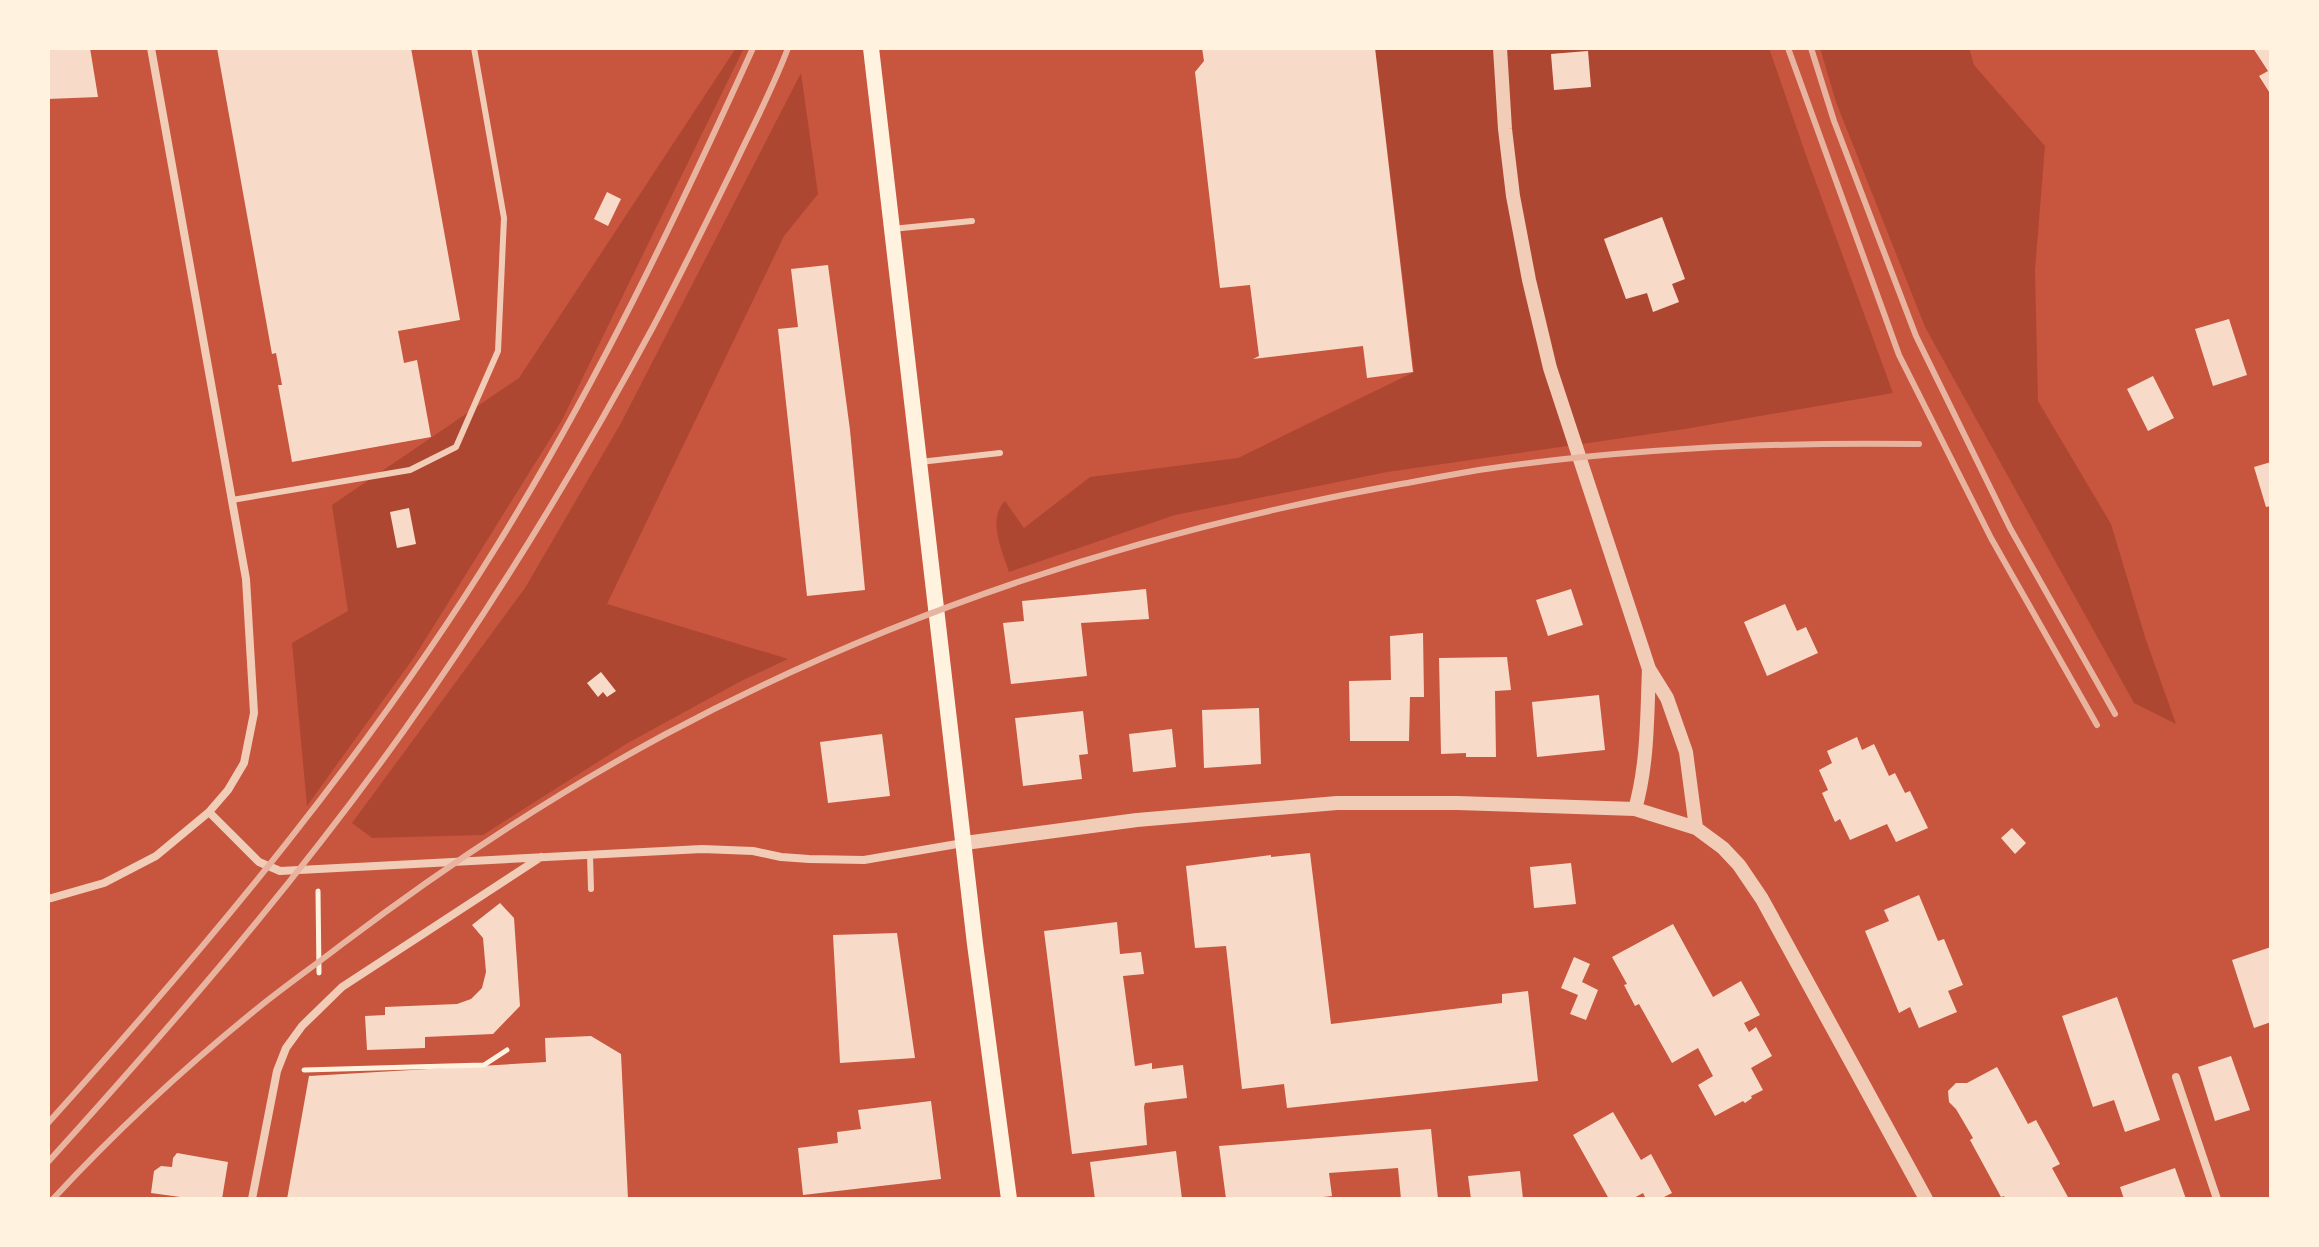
<svg xmlns="http://www.w3.org/2000/svg" width="2319" height="1247" font-family="Ubuntu,sans-serif">
<style>
.green{fill:#ae4732;fill-rule:evenodd}
.building{fill:#f7dbc8}
.lines{fill:none;stroke-linecap:round;stroke-linejoin:round}
.path{stroke:#fff3e0;stroke-width:5}
.service{stroke:#f1ccb7;stroke-width:6}
.minor{stroke:#f1ccb7;stroke-width:8}
.tertiary{stroke:#f1ccb7;stroke-width:14}
.secondary{stroke:#fff3e0;stroke-width:16}
.rail{stroke:#e9b49f;stroke-width:6}
</style>
<rect width="100%" height="100%" fill="#c8553d"/>
<path class="green" d="M736,48H744L562,420L415,656L307,806L292,643L348,611L332,505L519,378Z
M1375,48H1769L1807,158L1893,393L1685,429L1387,472L1175,515L1009,572C1002,551 987,519 1005,501L1024,528L1090,477L1238,458L1414,372ZM1587,51L1591,86L1554,90L1551,54ZM1662,217L1685,279L1672,284L1679,302L1654,311L1647,293L1626,298L1604,240Z
M1820,48H1969L1974,65L2045,146L2035,270L2038,401L2111,524L2145,637L2176,724L2134,703L1925,327L1836,102Z
M801,73L818,194L784,236L607,604L788,659L743,680L626,744L483,835L372,838L352,823L525,588L621,423Z"/>
<path class="building" d="M48,48H90L98,97L48,99Z
M217,48H411L460,320L398,331L404,363L417,360L431,437L292,462L278,385H282L276,353L272,354Z
M1202,48H1375L1413,372L1367,378L1363,346L1253,359L1259,356L1250,285L1220,288L1195,72L1204,61Z
M2253,48H2271V95L2259,76L2268,71Z
M1588,51L1591,87L1554,90L1551,54Z
M607,192L621,199L608,226L594,219Z
M1662,217L1685,279L1672,284L1679,302L1653,312L1647,293L1626,299L1604,239Z
M828,265L850,430L865,590L807,596L778,329L798,327L791,269Z
M2229,319L2247,375L2213,386L2195,329Z
M2153,376L2174,418L2148,431L2127,389Z
M2271,462V506L2266,507L2254,467Z
M409,508L416,544L397,548L390,512Z
M1146,589L1149,619L1081,623L1087,676L1011,684L1003,623L1024,621L1022,601Z
M1571,589L1583,625L1548,636L1536,600Z
M1785,604L1797,631L1806,627L1818,653L1767,676L1744,622Z
M1423,633L1424,697H1410L1409,741H1350L1349,681L1391,680L1390,636Z
M1507,657L1511,690L1495,691L1496,757H1466V753L1441,754L1439,658Z
M601,672L616,691L607,697L603,692L598,697L587,683Z
M1599,695L1605,750L1537,757L1532,702Z
M1259,708L1261,764L1204,768L1202,710Z
M1083,711L1088,754L1079,755L1082,779L1023,786L1015,718Z
M1172,729L1176,767L1133,772L1129,734Z
M882,734L890,796L828,803L820,742Z
M1857,737L1862,750L1874,744L1889,776L1895,773L1905,793L1910,791L1928,828L1896,842L1887,824L1850,840L1840,819L1835,822L1822,793L1828,790L1819,770L1832,763L1827,751Z
M2012,828L2026,843L2015,854L2001,838Z
M1310,853L1331,1024L1502,1003V994L1528,991L1538,1081L1287,1108L1284,1084L1242,1089L1226,946L1195,948L1186,866L1271,855V857Z
M1571,863L1576,904L1534,908L1530,867Z
M1919,895L1938,941L1944,939L1963,985L1948,991L1957,1012L1919,1028L1910,1007L1899,1013L1865,931L1889,921L1884,910Z
M500,903L514,918L520,1006L493,1034L425,1037V1048L367,1050L365,1016L385,1015V1007L457,1004L471,999L482,988L486,972L483,938L472,925Z
M1117,922L1120,954L1141,952L1144,974L1123,976L1135,1066L1152,1063V1069L1183,1065L1187,1098L1145,1103L1144,1107L1147,1145L1072,1154L1044,931Z
M1673,924L1713,997L1741,981L1760,1015L1744,1023L1749,1032L1756,1027L1772,1056L1751,1068L1763,1090L1751,1096L1752,1098L1745,1103L1743,1101L1715,1116L1698,1085L1713,1076L1698,1048L1672,1063L1639,1004L1635,1006L1624,985L1627,984L1612,957Z
M897,933L915,1058L840,1063L833,935Z
M2271,947V1022L2254,1028L2232,960Z
M1574,957L1590,964L1582,982L1598,990L1586,1020L1570,1014L1578,995L1561,988Z
M2117,997L2160,1120L2125,1132L2114,1100L2093,1107L2062,1016Z
M591,1036L621,1054L628,1199H287L309,1076L546,1062L545,1038Z
M2231,1056L2250,1110L2215,1121L2198,1067Z
M1997,1067L2028,1124L2036,1120L2060,1164L2052,1168L2069,1199H2005L2004,1196L2001,1197L1970,1140L1973,1138L1956,1109L1949,1102L1948,1091L1956,1083H1967Z
M931,1101L941,1179L803,1195L798,1148L838,1143L837,1132L861,1129L858,1110Z
M1613,1112L1641,1160L1651,1154L1672,1193L1660,1199H1646L1643,1193L1632,1199H1609L1573,1135Z
M1431,1129L1438,1199H1401L1398,1168L1329,1173L1332,1196L1323,1197V1199H1226L1219,1146Z
M1176,1151L1182,1199H1095L1090,1162Z
M177,1153L228,1162L222,1199H195L151,1193L154,1171L161,1166L172,1167L173,1158Z
M2175,1168L2186,1199H2124L2120,1187Z
M1520,1171L1523,1199H1471L1468,1176Z"/>
<g class="lines">
<path class="path" d="M318,891L319,973
M304,1070L484,1065L507,1050"/>
<path class="service" d="M892,229L972,221
M920,462L1000,453
M232,500L410,470L456,447L498,351L504,218L474,48
M590,855L591,889"/>
<path class="minor" d="M209,812L259,862L280,871L702,849L753,851L781,857L809,859L864,860L963,843
M48,899L104,883L156,856L209,812L228,790L244,763L254,713L246,579L151,48
M2176,1077L2217,1199
M252,1199L277,1071L286,1048L302,1026L342,987L541,857"/>
<path class="tertiary" d="M1500,48L1505,129L1513,196L1529,280L1550,368L1649,669L1667,698L1686,752L1696,828
M1635,809C1648,764 1647,715 1649,669
M965,843L1137,820L1337,803H1457L1635,809L1696,828L1723,848L1739,865L1762,899L1926,1199"/>
<path class="secondary" d="M871,48L975,944L1009,1199"/>
<path class="rail" d="M1788,48L1899,355L1991,538L2097,725
M1811,48L1834,121L1916,336L2010,528L2115,714
M48,1123C212,941 369,753 498,544C596,385 676,218 753,48
M48,1162C174,1023 296,882 405,729C496,601 578,466 653,327C681,274 708,219 735,164C753,126 773,88 788,48
M53,1199C116,1131 186,1066 258,1008C285,986 314,966 341,945C444,867 551,796 664,735C894,612 1145,530 1401,484C1431,479 1462,472 1493,468C1634,448 1777,442 1919,444"/>
</g>
<rect width="2319" height="1247" fill="none" stroke="#fff3e0" stroke-width="100"/>
</svg>
